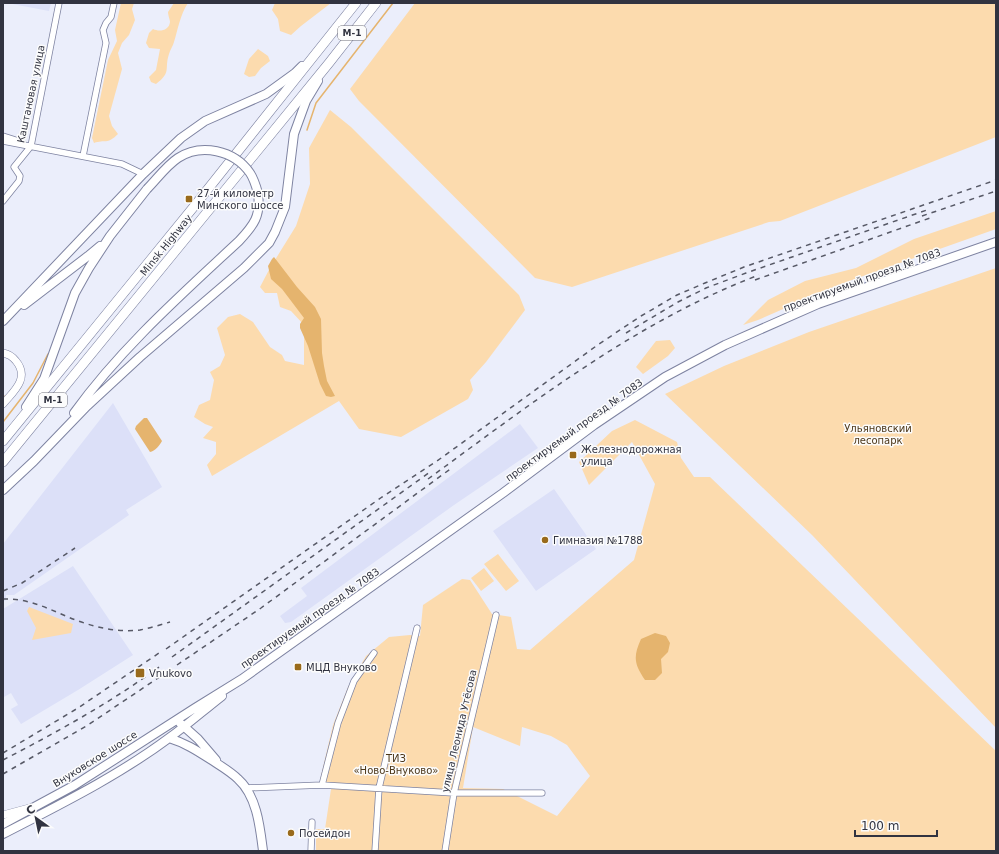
<svg xmlns="http://www.w3.org/2000/svg" width="999" height="854" font-family="'DejaVu Sans',sans-serif">
<rect width="100%" height="100%" fill="#ebeefb"/>
<!-- built -->
<path fill="#dce0f8" d="M7,3h44l-2,8z
M113,403l49,84 -36,23 3,5 -115,80h-8v5l-3,2v-58z
M520,424l18,24 -84,57 -163,117 -6,1 -5,-7 27,-20 -6,-8z
M554,489l42,60 -60,42 -43,-60z
M73,566l60,89 -55,35 -57,34 -10,-15 7,-4 -7,-12 -7,4 -1,-1v-87z"/>
<!-- green -->
<path fill="#fcdbae" fill-rule="evenodd" d="M121,3h13l-2,6 3,11 -6,15 -7,8 -4,10 4,16 -13,47 3,10 6,8c-11,11 -13,5 -24,9l-2,-5 16,-78 9,-19 -2,-11z
M174,3h14c-8,12 -10,26 -14,39 -1,4 -4,8 -5,12 -5,15 3,18 -13,30l-5,-2 -2,-5 7,-7 4,-21 -11,-1 -3,-5 3,-10 4,-4c6,3 16,2 17,-7 0,-2 -2,-7 -2,-10z
M275,3h56l-30,23 -10,9 -11,-4 -2,-12 -6,-9z
M415,3h581v134l-216,84 -11,1 -197,65 -37,-9 -176,-177 -9,-12z
M258,49l10,7 2,5 -9,7 -6,8 -6,1 -5,-3 5,-15z
M330,110l21,17 168,168 6,15 -39,52 -16,18 3,10 -5,9 -67,38 -42,-8 -20,-28 -127,75 -5,-11 9,-11v-12l-13,-4 10,-11 -8,-3 -11,-7 5,-12 11,-5 4,-20 -4,-8 10,-6 5,-11 -8,-27 11,-11 12,-3 13,8 17,25 12,8 3,6 19,4v-40l-13,-14 -11,-4 -3,-14h-12l-5,-6 10,-19 26,-42 14,-42 -1,-36z
M996,211v18l-158,56 -80,35 -15,5 25,-25 37,-19 51,-13 58,-29z
M996,268v460l-184,-193 -147,-141 59,-28 85,-34z
M670,340l5,8 -7,8 -25,18 -7,-7 20,-26z
M635,420l42,22 4,16 13,19h16l286,274v100h-680v-22h9l6,-40 -11,-9 13,-55 15,-38 18,-31 23,-19 21,-2 10,1 3,-31 39,-26 8,1 22,34 19,3 6,32 13,1 104,-90 21,-76 -23,-42 -43,43 -10,-23 33,-31zM473,727l47,19 2,-19 29,9 16,9 23,31 -33,40 -54,-27 -40,-1z
M498,554l21,27 -13,10 -22,-27z
M484,568l10,13 -13,10 -10,-13z
M29,607l44,17 -2,9 -39,7 4,-12 -9,-17z"/>
<!-- water -->
<path fill="#e5b46e" d="M274,257l23,30 18,20 6,12 1,34 2,13 3,15 8,15 -4,1 -5,-1 -6,-12 -12,-38 -8,-18v-4l4,-6 -22,-29 -11,-10 -3,-13 4,-7z
M144,418h3l15,23c-2,4 -7,10 -12,11l-15,-23 1,-3z
M655,633l11,3 4,7 -2,9 -7,7 1,14 -7,7h-10c-11,-16 -12,-23 -4,-41z"/>
<g fill="none" stroke-linecap="round" stroke-linejoin="round">
<!-- stream -->
<path stroke="#e5b46e" stroke-width="1.5" d="M307,130l9,-27 77,-100
M3,397l1,-1
M3,422l30,-39 15,-29"/>
<defs>
<path id="minor" d="M3,136l19,6
M3,141l119,23 21,10
M83,156l23,-113 -3,-13 3,-7 5,-6 3,-14
M3,201l16,-20 1,-5 -6,-9 17,-21 28,-143
M322,785l16,-62 16,-42 20,-28
M246,788l76,-3 132,8h88
M311,851l1,-29
M375,851l4,-63 38,-160
M445,851l9,-58 42,-178"/>
<path id="tertiary" d="M3,353c5,1 10,4 13,8 14,17 -2,30 -13,43
M3,815l26,-7"/>
<path id="secondary" d="M24,305l64,-49 12,-10
M3,321l140,-147 38,-36 24,-17 61,-27 29,-21 7,-7
M26,407l18,-28 31,-86 14,-25 21,-32 37,-47
M74,413c47,-65 107,-118 165,-172 15,-16 22,-25 19,-48
M3,490l31,-29 53,-55 53,-49 104,-89 25,-25 6,-11 10,-25 9,-73 12,-33 12,-20
M180,723l18,16 18,21
M169,738c16,5 27,12 41,21 9,6 20,12 28,20 19,17 22,48 25,72
M3,824l72,-39 120,-77 47,-29 261,-186 91,-68 71,-48 60,-32 93,-41 178,-62
M3,834c56,-29 115,-58 166,-96 18,-13 35,-28 53,-42"/>
<path id="trunk" d="M3,441l193,-237 160,-201
M3,462l326,-399 47,-60"/>
</defs>
<!-- minor casing -->
<use href="#minor" stroke="#7e83a1" stroke-width="7"/>
<!-- tertiary casing -->
<use href="#tertiary" stroke="#7e83a1" stroke-width="8"/>
<!-- secondary casing -->
<use href="#secondary" stroke="#7e83a1" stroke-width="10"/>
<!-- trunk casing -->
<use href="#trunk" stroke="#7e83a1" stroke-width="10"/>
<!-- minor -->
<use href="#minor" stroke="#fff" stroke-width="5.5"/>
<!-- tertiary -->
<use href="#tertiary" stroke="#fff" stroke-width="7"/>
<!-- secondary -->
<use href="#secondary" stroke="#fff" stroke-width="8"/>
<!-- trunk -->
<use href="#trunk" stroke="#fff" stroke-width="9"/>
<!-- rail -->
<path stroke="#575966" stroke-width="1.5" stroke-dasharray="5 5" stroke-linecap="butt" d="M922,216l74,-25
M755,280l175,-62
M626,333l52,-31 28,-14 40,-15 181,-63
M428,479c104,-76 209,-158 331,-204
M3,591l19,-8 53,-35
M3,599c24,-1 44,9 65,18 22,9 47,16 72,13 10,-2 20,-5 30,-8
M166,649l216,-152 55,-36 162,-117 42,-28 36,-21 28,-12 39,-16 252,-87
M172,657l258,-185
M177,665l84,-57 192,-141
M3,753l75,-45 84,-57
M3,760c54,-28 107,-57 156,-93
M3,774l85,-49 76,-51"/>
<defs>
<path id="secondary-bridge" d="M147,189c10,-10 19,-23 31,-31 23,-15 56,-8 72,15 4,6 6,13 8,20"/>
</defs>
<!-- secondary-bridge casing -->
<use href="#secondary-bridge" stroke="#7e83a1" stroke-width="10" stroke-linecap="butt"/>
<!-- secondary-bridge -->
<use href="#secondary-bridge" stroke="#fff" stroke-width="8"/>
</g>
<!-- markers -->
<g fill="#996a1b" stroke="#fcfcfc" stroke-width="1.5">
<rect x="185" y="195" width="8" height="8" rx="2"/>
<rect x="569" y="451" width="8" height="8" rx="2"/>
<circle cx="545" cy="540" r="4"/>
<rect x="294" y="663" width="8" height="8" rx="2"/>
<rect x="135" y="668" width="10" height="10" rx="2"/>
<circle cx="291" cy="833" r="4"/>
</g>
<g text-anchor="middle" dominant-baseline="central" stroke-width="3" stroke-linejoin="round" paint-order="stroke">
<!-- shield labels -->
<g fill="#fcfcfc" stroke="#6e6f78" stroke-width="1">
<rect x="338" y="26" width="28" height="14" rx="3"/>
<rect x="39" y="393" width="28" height="14" rx="3"/>
</g>
<g font-size="9" font-weight="bold" fill="#313340">
<text x="352" y="33">М-1</text>
<text x="53" y="400">М-1</text>
</g>
<!-- street labels -->
<g font-size="10" fill="#313340" stroke="#fcfcfc">
<text transform="translate(31 94) rotate(-78)">Каштановая улица</text>
<text transform="translate(166 245) rotate(-51)">Minsk Highway</text>
<text transform="translate(862 280) rotate(-20)">проектируемый проезд № 7083</text>
<text transform="translate(574 430) rotate(-36)">проектируемый проезд № 7083</text>
<text transform="translate(310 618) rotate(-35)">проектируемый проезд № 7083</text>
<text transform="translate(459 731) rotate(-77)">улица Леонида Утёсова</text>
<text transform="translate(95 759) rotate(-32)">Внуковское шоссе</text>
</g>
<!-- poi labels -->
<g font-size="10" fill="#313340" stroke="#fcfcfc" text-anchor="start">
<text x="197" y="193">27-й километр<tspan x="197" dy="12">Минского шоссе</tspan></text>
<text x="581" y="449">Железнодорожная<tspan x="581" dy="12">улица</tspan></text>
<text x="553" y="540">Гимназия №1788</text>
<text x="306" y="667">МЦД Внуково</text>
<text x="149" y="673">Vnukovo</text>
<text x="299" y="833">Посейдон</text>
</g>
<!-- park labels -->
<g font-size="10" fill="#4c3719" stroke="#fcfcfc">
<text x="878" y="428">Ульяновский<tspan x="878" dy="12">лесопарк</tspan></text>
<text x="396" y="758">ТИЗ<tspan x="396" dy="12">«Ново-Внуково»</tspan></text>
</g>
</g>
<!-- border -->
<rect width="999" height="854" fill="none" stroke="#313340" stroke-width="8"/>
<!-- north arrow -->
<g transform="translate(36 818) rotate(327)" stroke="#fcfcfc" stroke-width="3" paint-order="stroke">
<path d="M0-3L7 15L0 10L-7 15Z" fill="#313340"/>
<text y="-6" font-size="11" font-weight="bold" text-anchor="middle" fill="#313340">С</text>
</g>
<!-- scale -->
<path d="M855 830v6h82v-6" fill="none" stroke="#313340" stroke-width="2"/>
<text x="861" y="830" font-size="12" fill="#313340" stroke="#fcfcfc" stroke-width="3" paint-order="stroke">100 m</text>
</svg>
